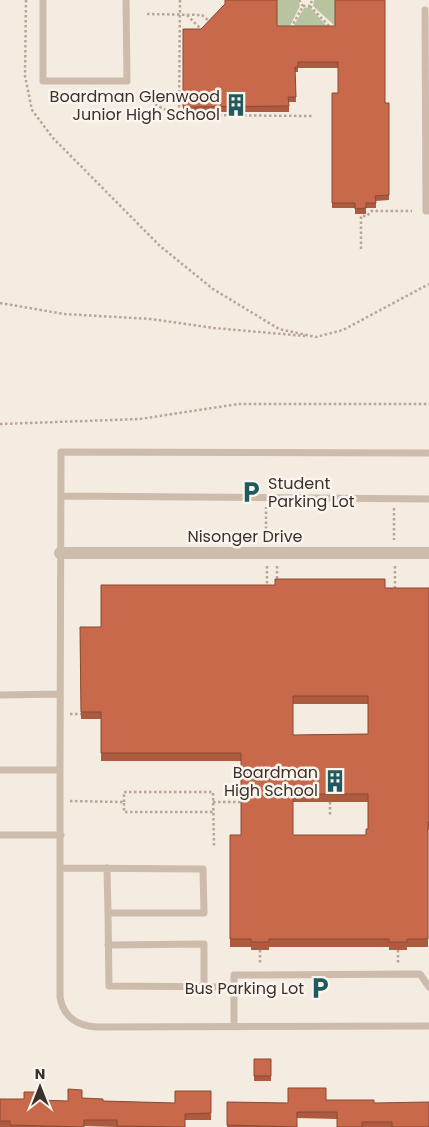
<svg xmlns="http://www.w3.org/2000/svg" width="429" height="1127" font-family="Poppins,sans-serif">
<rect width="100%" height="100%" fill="#f4ebe1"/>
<!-- green -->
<path fill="#b8c4a0" d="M277,0h21l2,6 -13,26h-10z
M314,0h21v26l-22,-20z
M310,7l22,25 -39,-5 11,-19z"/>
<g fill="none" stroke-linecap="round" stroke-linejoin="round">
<!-- path -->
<path stroke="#b9a596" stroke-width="2.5" stroke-dasharray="2.5 2.5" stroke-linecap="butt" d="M26,0l-1,76 7,34 21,28 107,108 53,43 66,40 37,8 27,-7 86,-46
M180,0l-1,115 134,1
M299,0l4,6
M303,6h7l2,-6
M310,6l22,23
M147,14l55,1 8,7
M187,15l15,15
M291,28l12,-22
M146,100l32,16h3
M361,249v-33h6l4,-5h41
M0,303l64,11 87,5 63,9 91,8
M0,424l140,-5 98,-15h191
M394,508v32
M266,539v-32
M267,566v22
M277,566v15
M395,566v25
M70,714h11
M70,801l54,1v10h90
M124,802v-10h89l1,54
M213,802h28
M330,802v13
M260,950v15
M398,950v13"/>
<!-- lane -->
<path stroke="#cdbbac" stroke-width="7" d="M43,0v81h84l-1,-81
M425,10l1,201h3
M429,453l-368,-1 -1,318v227c3,20 18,29 37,30l332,-1
M61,496l368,3
M0,695l60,-1
M0,770h60
M0,835h61
M61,868l142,1 1,44h-96l-1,-45
M108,913l1,73 125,1v40
M108,945l96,-1v43
M234,987v-12l186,-1 9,13"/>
<!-- street -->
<path stroke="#cdbbac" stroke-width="12" d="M60,553h369"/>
</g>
<!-- wall -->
<path fill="#ac5a40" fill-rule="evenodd" d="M225,4l52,22h58l50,77h4v97l-13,1v7h-10v6h-11v-6h-23v-115h6v-25h-40v4h-3l1,30h-7v10h-106v-83h18z
M385,588h44v242h-1v117h-21v3h-18v-3h-120v3h-18v-3h-21v-112h11v-74h-140v-42h-20l-1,-84 21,-8zM293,704h75v30l-75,1zM293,802h75v27l-2,6h-73z
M254,1059h17v22h-17z
M211,1091v29h-26v7h-68l-33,-1v1h-84v-28l68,2 14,-3 21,3 72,2z
M326,1100l48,3 55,24h-92v-8l-40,-1v9h-70v-25l61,1z"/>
<!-- building -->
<path fill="#c8694b" stroke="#8c4a34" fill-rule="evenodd" d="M225,0h52v26h58v-26h50v103h4v92l-14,1 1,7h-10v5l-11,1v-6h-23v-110h6v-31h-40v5h-3l1,30h-8l1,9 -106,1v-78h18l24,-25z
M275,579h110v9h44v234h-1v117h-21v3h-18v-3h-120v3h-18v-3h-21v-104h11v-82h-140v-41h-20l-1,-85h21v-42h174zM293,696h75v38l-75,1zM293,794h75v35h-2v6h-73z
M254,1059h17v17h-17z
M288,1088h38v12h48v3l55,-1v25h-37v-5h-30v5h-25v-15h-40v15l-70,-2v-23l61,1z
M68,1089l14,1v8l21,1v2l72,2v-12h36v22l-26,1v13l-68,-1v-6h-33v7l-74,-2v-4h-10v-22h24v-7h13v8l31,1z"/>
<!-- icons -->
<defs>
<symbol id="building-bare" viewBox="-9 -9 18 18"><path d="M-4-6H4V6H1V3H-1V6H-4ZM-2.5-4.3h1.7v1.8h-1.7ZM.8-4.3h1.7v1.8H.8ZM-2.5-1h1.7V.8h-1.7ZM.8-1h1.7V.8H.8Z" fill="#1f5a5e" stroke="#fbf5ee" stroke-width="2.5" paint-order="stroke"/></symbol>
<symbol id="parking-bare" viewBox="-9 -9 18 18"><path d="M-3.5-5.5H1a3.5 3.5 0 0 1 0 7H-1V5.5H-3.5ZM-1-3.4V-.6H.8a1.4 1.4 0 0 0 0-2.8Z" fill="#1f5a5e" stroke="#fbf5ee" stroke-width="2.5" paint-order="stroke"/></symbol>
</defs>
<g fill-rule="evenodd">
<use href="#building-bare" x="220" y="89" width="32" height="32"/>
<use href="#parking-bare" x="235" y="476" width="32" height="32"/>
<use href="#building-bare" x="319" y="765" width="32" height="32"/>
<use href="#parking-bare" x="304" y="972" width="32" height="32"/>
</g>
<g text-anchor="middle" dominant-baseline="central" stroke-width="5" stroke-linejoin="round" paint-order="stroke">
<!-- poi labels -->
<g font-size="16" fill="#3b302b" stroke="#fbf5ee" text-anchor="end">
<text x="220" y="96">Boardman Glenwood<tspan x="220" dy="18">Junior High School</tspan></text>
<text x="268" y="483" text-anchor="start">Student<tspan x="268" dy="18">Parking Lot</tspan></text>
<text x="318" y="772">Boardman<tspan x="318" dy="18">High School</tspan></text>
<text x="304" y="988">Bus Parking Lot</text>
</g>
<!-- street labels -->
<g font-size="16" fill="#3b302b" stroke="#fbf5ee">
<text x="245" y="536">Nisonger Drive</text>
</g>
</g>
<!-- north arrow -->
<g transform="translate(40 1087)" stroke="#fbf5ee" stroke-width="4" paint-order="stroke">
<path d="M0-4L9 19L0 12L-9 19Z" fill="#3b302b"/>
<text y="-8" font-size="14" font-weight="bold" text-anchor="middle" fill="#3b302b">N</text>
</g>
</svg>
